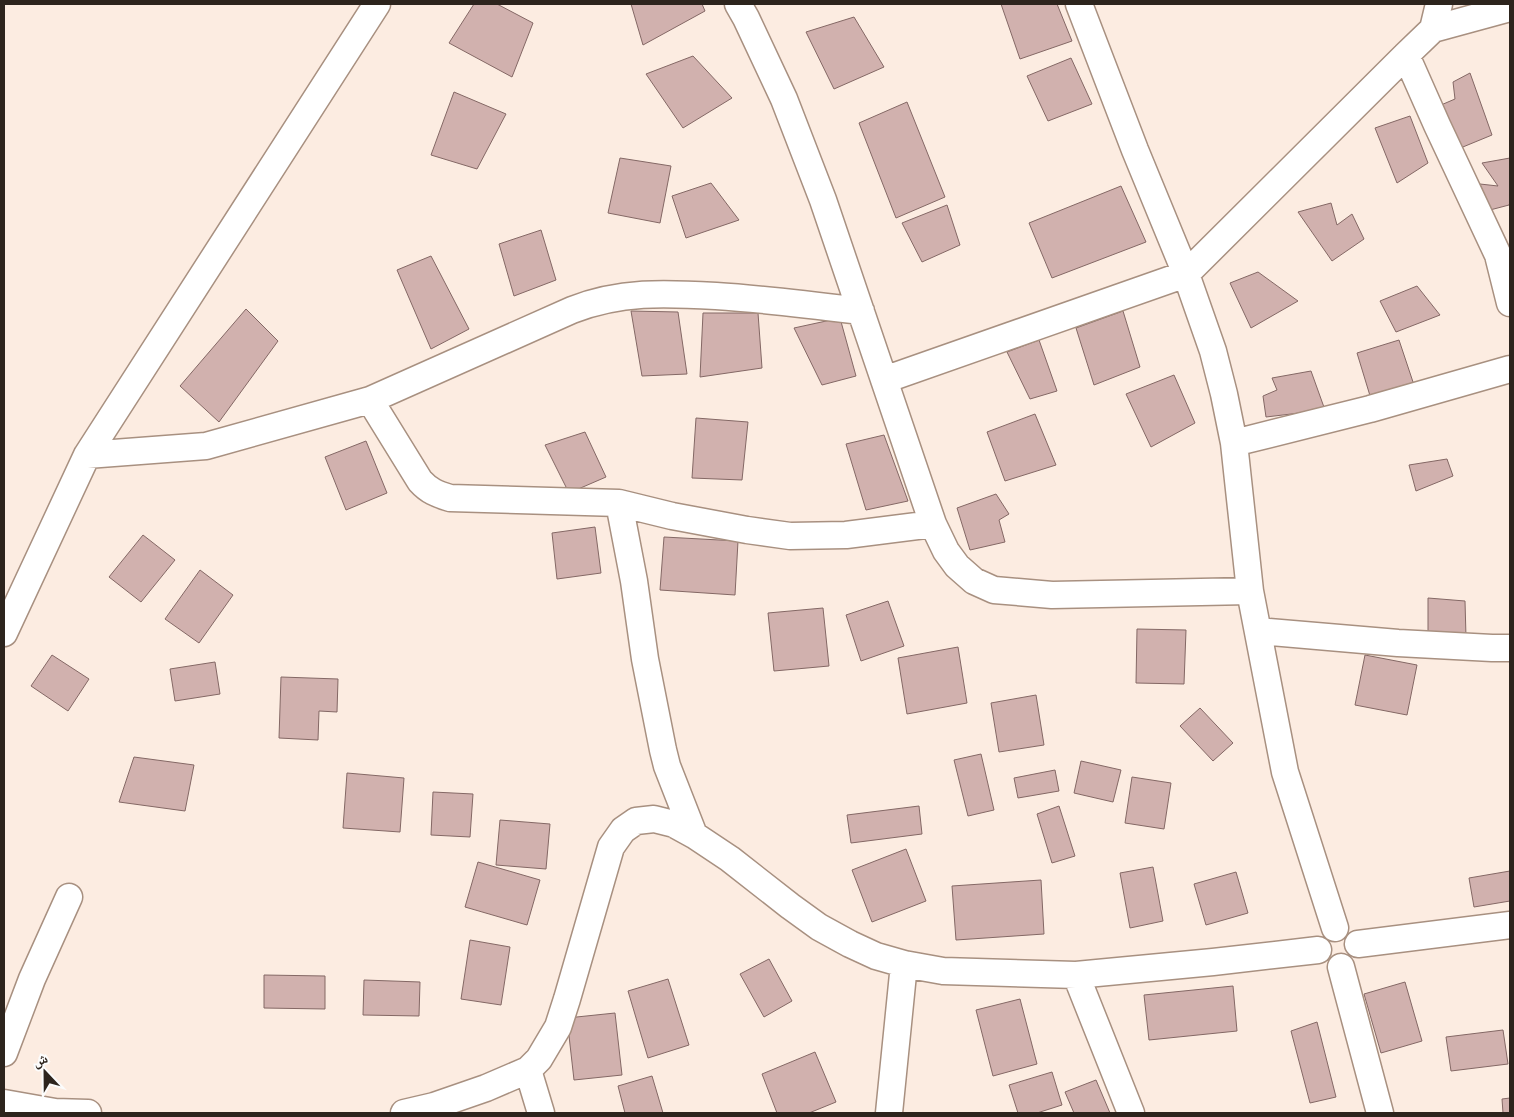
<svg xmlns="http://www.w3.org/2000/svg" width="1514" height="1117" font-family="'Noto Sans','Noto Naskh Arabic',sans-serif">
<rect width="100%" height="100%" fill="#fcece1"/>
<!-- building -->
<path fill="#d1b1ae" stroke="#846865" d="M474,4h23l36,19 -21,54 -63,-34z
M631,4h71l3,7 -62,34z
M1001,4h56l15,37 -52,18z
M854,17l30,50 -50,22 -28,-57z
M693,56l39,42 -49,30 -37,-54z
M1071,58l21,46 -44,17 -21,-45z
M1470,73l22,62 -34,14 -17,-44 14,-6 -2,-17z
M454,92l52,22 -29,55 -46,-14z
M907,102l38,95 -49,21 -37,-95z
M1410,116l18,47 -31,20 -22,-55z
M620,158l51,8 -11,57 -52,-10z
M1510,158v45l-1,2 -19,5 -10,-26 18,2 -16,-23z
M711,183l28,37 -53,18 -14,-42z
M1121,186l25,56 -94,36 -23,-55z
M1331,203l6,22 15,-11 12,25 -32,22 -34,-49z
M947,205l13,40 -38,17 -20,-39z
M541,230l15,50 -42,16 -15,-52z
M431,256l38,73 -38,20 -34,-79z
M1258,272l40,29 -47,27 -21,-45z
M1417,286l23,29 -44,17 -16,-31z
M246,309l32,32 -59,81 -39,-36z
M631,311l47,1 9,62 -45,2z
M1123,311l17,56 -46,18 -18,-57z
M703,313h55l4,55 -62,9z
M840,318l16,58 -34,9 -28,-57z
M1039,340l18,51 -27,8 -23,-47z
M1399,340l15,45 -43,14 -14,-46z
M1311,371l14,39 -59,7 -3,-21 14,-6 -5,-12z
M1174,375l21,48 -44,24 -25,-53z
M1035,414l21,51 -51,16 -18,-49z
M696,418l52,4 -6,58 -50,-2z
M585,432l21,45 -37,16 -24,-48z
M884,435l24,66 -42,9 -20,-66z
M366,441l21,52 -41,17 -21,-53z
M1447,459l6,17 -37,15 -7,-26z
M996,494l13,20 -10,6 6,22 -35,8 -13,-42z
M595,527l6,46 -44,6 -5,-46z
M143,535l32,25 -34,42 -32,-25z
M664,537l74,4 -3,54 -75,-5z
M200,570l33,25 -34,48 -34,-24z
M1428,598l37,3 1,36 -38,-2z
M888,601l16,45 -43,15 -15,-46z
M823,608l6,58 -55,5 -6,-58z
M1137,629l49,1 -2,54 -48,-1z
M958,647l9,56 -60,11 -9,-56z
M52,655l37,24 -21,32 -37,-25z
M1365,655l52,10 -10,50 -52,-10z
M215,662l5,32 -45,7 -5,-32z
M281,677l57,2 -1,33 -18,-1 -1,29 -39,-2z
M1036,695l8,50 -45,7 -8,-49z
M1200,708l33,35 -20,18 -33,-35z
M981,754l13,56 -26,6 -14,-56z
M134,757l60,8 -9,46 -66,-9z
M1081,761l40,9 -8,32 -39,-9z
M1055,770l4,21 -41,7 -4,-20z
M347,773l57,5 -4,54 -57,-4z
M1132,777l39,6 -7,46 -39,-6z
M433,792l40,2 -3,43 -39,-2z
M919,806l3,28 -71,9 -4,-28z
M1059,806l16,50 -23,7 -15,-49z
M500,820l50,4 -4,45 -50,-4z
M906,849l20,52 -54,21 -20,-52z
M478,862l62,18 -13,45 -62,-18z
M1153,867l10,54 -33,7 -10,-55z
M1510,871v30l-36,6 -5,-29z
M1236,872l12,41 -42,12 -12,-41z
M1041,880l3,54 -88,6 -4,-54z
M470,940l40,7 -9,58 -40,-6z
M769,959l23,42 -28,16 -24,-43z
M264,975l61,1v33l-61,-1z
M668,979l21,66 -41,13 -20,-67z
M364,980l56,2 -1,34 -56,-1z
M1405,982l17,59 -41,12 -17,-59z
M1233,986l4,45 -88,9 -5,-45z
M1020,999l17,65 -44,12 -17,-66z
M615,1013l7,62 -48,5 -7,-62z
M1317,1022l19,75 -26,6 -19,-72z
M1503,1030l5,34 -57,7 -5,-34z
M815,1052l21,50 -27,11h-32l-15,-39z
M1052,1072l10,33 -25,8h-19l-9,-28z
M652,1076l11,37h-38l-7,-27z
M1096,1080l14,33h-36l-9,-21z
M1510,1098v15h-7l-1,-14z"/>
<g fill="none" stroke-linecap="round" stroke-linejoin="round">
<defs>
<path id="street" d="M738,4l8,14 38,81 39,101 110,324 13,27 11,15 17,15 20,9 58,5 198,-4
M1079,4l56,146 51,124 27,77 11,43 10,49 16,148 35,181 50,156
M1433,29l77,-21
M1406,55l31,70 61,130 12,48
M884,380l302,-106 220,-219 27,-26 6,-25
M370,400l50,81c9,10 17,13 30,17l169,5 53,13 75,14 43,6 56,-1 87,-11
M1234,443l136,-34 140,-40
M87,455l119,-9 164,-46 202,-90c48,-19 93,-17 144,-14 48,3 96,9 145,15
M619,503l15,78 11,78 18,91 4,16 27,69
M1258,631l140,12 94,5h18
M4,633l83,-178 290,-451
M1358,944l152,-19
M1341,967l39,146
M1076,975l55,138
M4,1053l28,-74 37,-82
M528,1070l13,43
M4,1103l51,9 33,1
M404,1113l30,-7 52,-18 42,-18 11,-11 19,-32 9,-28 44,-152 12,-17 13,-9 18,-2 20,5 20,11 36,24 60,47 29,21 31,17 26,12 28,8 39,7 133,4 137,-13 105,-12
M889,1113l15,-149"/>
</defs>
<!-- street casing -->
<use href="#street" stroke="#a89080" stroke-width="29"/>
<!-- street -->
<use href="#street" stroke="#fff" stroke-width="26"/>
</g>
<!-- border -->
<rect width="1514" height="1117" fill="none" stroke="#2d241d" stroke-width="10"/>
<!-- north arrow -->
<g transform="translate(45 1072) rotate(338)" stroke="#fcfcfc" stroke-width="4" paint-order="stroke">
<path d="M0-4L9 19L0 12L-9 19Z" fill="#2d241d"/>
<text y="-8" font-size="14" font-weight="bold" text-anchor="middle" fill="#2d241d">ش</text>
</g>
</svg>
